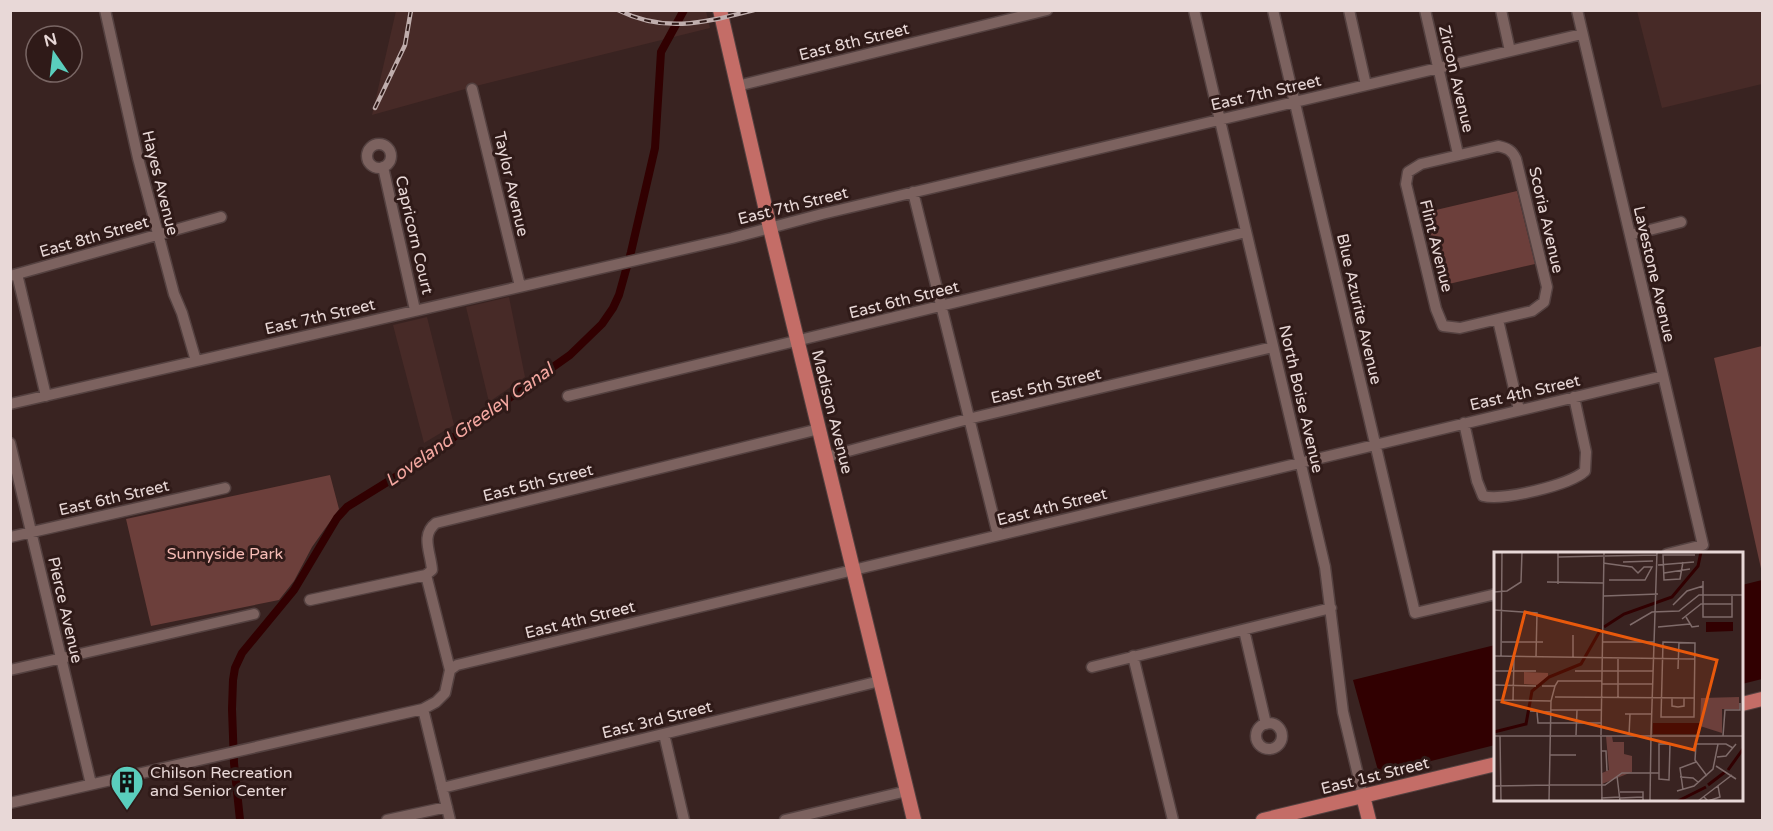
<svg xmlns="http://www.w3.org/2000/svg" width="1773" height="831" font-family="'Varela Round',sans-serif">
<rect width="100%" height="100%" fill="#392321"/>
<!-- built -->
<path fill="#472a27" d="M396,11h310l4,17 -234,58 -104,29z
M1637,11h125v73l-100,24z
M509,297l16,80 -36,25 -23,-95z
M427,317l27,108 -30,18 -31,-118z"/>
<!-- green -->
<path fill="#6c3f3b" d="M1517,191l18,73 -95,22 -17,-73z
M1762,346v227l-48,-215z
M330,475l9,34 -27,38 -18,34 -15,19 -128,26 -25,-107z"/>
<!-- water -->
<path fill="#310001" d="M1762,580v99l-20,5v-99z
M1495,645v100l-116,29 -26,-94z"/>
<g fill="none" stroke-linecap="round" stroke-linejoin="round">
<!-- canal -->
<path stroke="#310001" stroke-width="8" d="M240,820l-6,-57 -2,-54 1,-29 2,-12 7,-15 52,-63 43,-72 10,-11 63,-39 160,-113 32,-31 11,-16 6,-13 12,-43 24,-104 6,-96 23,-42"/>
<defs>
<path id="minor" d="M105,10l33,148 36,136 8,19 14,48
M1194,10l131,557 18,145 20,84
M1273,10l142,603 81,-19
M1349,10l17,75
M1425,10l33,144
M1501,10l9,41
M1577,10l126,535 -36,9
M737,86l310,-76
M472,89l48,197
M367 156a12 12 0 1 1 24 0a12 12 0 1 1-24 0Z
M1498,146c9,2 14,4 18,13l31,128 -3,15 -12,9 -72,17 -17,-2 -7,-17 -30,-125 2,-12 13,-8z
M383,167l32,143
M913,192l85,343
M1630,235l51,-13
M17,274l29,122
M10,276l211,-59
M1498,320l21,90
M568,396l678,-164
M10,404l722,-166 90,-24 760,-180
M1464,423l13,58 6,15c20,5 87,-11 102,-25l1,-19 -12,-55
M10,443l81,341
M826,457l142,-38 305,-72
M10,537l215,-49
M310,600l116,-25 6,-5c-1,-17 -12,-35 4,-47l383,-94
M1244,630l22,94
M1133,656l40,164
M1092,667l239,-59
M10,670l244,-56
M450,670l7,-5 1206,-289
M423,709l27,111
M1256 736a13 13 0 1 1 26 0a13 13 0 1 1-26 0Z
M664,734l20,86
M442,788l438,-107
M10,803l413,-94 13,-7 9,-9 5,-23 -24,-95
M387,820l60,-13
M785,820l122,-29"/>
<path id="major" d="M720,10l50,218 144,592
M1742,704l20,-5
M1363,796l6,24
M1263,820l233,-56"/>
</defs>
<!-- minor casing -->
<use href="#minor" stroke="#544140" stroke-width="13"/>
<!-- major casing -->
<use href="#major" stroke="#544140" stroke-width="16"/>
<!-- minor -->
<use href="#minor" stroke="#7c625f" stroke-width="10"/>
<!-- major -->
<use href="#major" stroke="#c46d67" stroke-width="14"/>
<defs>
<path id="rail" d="M618,10c48,24 88,12 136,0
M375,108l30,-63 6,-35"/>
</defs>
<!-- rail casing -->
<use href="#rail" stroke="#c0aead" stroke-width="4.5"/>
<!-- rail -->
<use href="#rail" stroke="#2f1a18" stroke-width="2" stroke-dasharray="7" stroke-linecap="butt"/>
</g>
<!-- icons -->
<defs>
<symbol id="building-pin" viewBox="-11 -11 22 30"><path d="M0 17L-7.5 6A9.5 9.5 0 1 1 7.5 6Z" fill="#5acebd" stroke="#2f1a18"/><path d="M-4-6H4V6H1V3H-1V6H-4ZM-2.5-4.3h1.7v1.8h-1.7ZM.8-4.3h1.7v1.8H.8ZM-2.5-1h1.7V.8h-1.7ZM.8-1h1.7V.8H.8Z" fill="#111"/></symbol>
</defs>
<g fill-rule="evenodd">
<use href="#building-pin" x="108" y="763" width="38" height="52"/>
</g>
<g text-anchor="middle" dominant-baseline="central" stroke-width="6" stroke-linejoin="round" paint-order="stroke">
<!-- street labels -->
<g font-size="16" fill="#e8d8d7" stroke="#2f1a18">
<text transform="translate(854 42) rotate(-14)">East 8th Street</text>
<text transform="translate(1456 79) rotate(77)">Zircon Avenue</text>
<text transform="translate(1266 93) rotate(-13)">East 7th Street</text>
<text transform="translate(160 183) rotate(76)">Hayes Avenue</text>
<text transform="translate(511 184) rotate(77)">Taylor Avenue</text>
<text transform="translate(793 206) rotate(-14)">East 7th Street</text>
<text transform="translate(1546 220) rotate(77)">Scoria Avenue</text>
<text transform="translate(414 235) rotate(77)">Capricorn Court</text>
<text transform="translate(94 237) rotate(-16)">East 8th Street</text>
<text transform="translate(1436 246) rotate(76)">Flint Avenue</text>
<text transform="translate(1654 274) rotate(77)">Lavestone Avenue</text>
<text transform="translate(904 300) rotate(-14)">East 6th Street</text>
<text transform="translate(1359 309) rotate(77)">Blue Azurite Avenue</text>
<text transform="translate(320 317) rotate(-13)">East 7th Street</text>
<text transform="translate(1046 386) rotate(-13)">East 5th Street</text>
<text transform="translate(1525 393) rotate(-13)">East 4th Street</text>
<text transform="translate(1301 399) rotate(77)">North Boise Avenue</text>
<text transform="translate(832 412) rotate(76)">Madison Avenue</text>
<text transform="translate(538 483) rotate(-14)">East 5th Street</text>
<text transform="translate(114 498) rotate(-13)">East 6th Street</text>
<text transform="translate(1052 507) rotate(-14)">East 4th Street</text>
<text transform="translate(65 610) rotate(77)">Pierce Avenue</text>
<text transform="translate(580 620) rotate(-14)">East 4th Street</text>
<text transform="translate(657 720) rotate(-14)">East 3rd Street</text>
<text transform="translate(1375 776) rotate(-14)">East 1st Street</text>
</g>
<!-- park labels -->
<g font-size="16" fill="#f6bbb5" stroke="#2f1a18">
<text x="225" y="554">Sunnyside Park</text>
</g>
<!-- poi labels -->
<g font-size="16" fill="#e8d8d7" stroke="#2f1a18" text-anchor="start">
<text x="150" y="773">Chilson Recreation<tspan x="150" dy="18">and Senior Center</tspan></text>
</g>
<!-- water labels -->
<g font-size="18" font-style="italic" fill="#f5a8a1" stroke="#2f1a18">
<text transform="translate(469 425) rotate(-35)">Loveland Greeley Canal</text>
</g>
</g>
<!-- overview -->
<g transform="translate(1494 552)">
<rect width="249" height="249" fill="#392321"/>
<path d="M30,120l24,1v4l-9,8 -15,-1zM245,145v12h-17v24l-22,-7 1,-28zM112,184h6l1,6h11v12l8,2v16l-30,12v-11l7,-3z" fill="#6c3f3b"/>
<path d="M212,70h27v9l-27,1zM159,171h47v11h-47z" fill="#310001"/>
<path fill="none" stroke="#310001" stroke-width="3" d="M110,75l20,-13 48,-17 26,-31 3,-14M0,180l32,-8 6,-33 17,-14 32,-13 20,-35M234,218l15,-21M214,233l17,-13M184,249l28,-14"/>
<path fill="none" stroke="#7f6b6a" stroke-width="1.5" d="M64,0v32M111,4l52,-1M64,5l45,-1M129,10l30,-1M189,10l-3,17 -16,1 -1,-25h32M109,11l29,4 6,6 6,-6h8l-7,13h-36M164,13l36,-3M170,21l26,-4M209,29v36h29v-21M53,30l56,1M0,40l13,-1 14,-9 1,-30M110,44l54,-2M179,53l14,-14 16,-5M0,58l43,3 -1,44M192,65l6,10 7,-1M188,67l19,-15h31M136,73l22,-13 27,-1 20,-16h44M164,75l32,-3M8,90h41M108,90h52M169,90l32,1 -1,74h-33zM0,104l201,3M7,104l1,-104M79,105v-22M184,117l1,-27M0,119h42M81,119h78M108,132h51M0,133l42,1M48,134h13l3,-5h44M61,145l140,1M124,145v-39M178,146v8l6,1 6,-1v-8M0,148l57,1M19,148l1,-43M57,158h50M36,159l21,1M43,160l1,11h63M131,162h27M82,183l1,-25M107,183l3,-183M135,183l1,-21M157,183l6,-183M0,184h249M6,184l1,65M107,184l1,65M229,184l2,-26h15v-7M165,192h11l-1,36 -10,-1zM107,199h5l1,20M56,203h26M223,205l9,-1 10,-12M222,214l20,13M123,224l3,25M213,224l-12,-16 1,-16h30l7,4M186,225l13,1 5,4M55,233h56l17,-12h37M0,234l55,-1M189,238l-3,-22 16,-6M183,239l17,-5 19,-17 5,-25M126,240h23v9M210,245l4,4 12,-4 -2,-11M107,246l19,-1M126,246l23,-1M55,249l2,-100 4,-15M156,249l1,-66M204,249l34,-26"/>
<path fill="#e8590c" fill-opacity="0.15" stroke="#e8590c" stroke-width="3" d="M31,60l192,48 -23,90 -192,-48z"/>
<rect width="249" height="249" fill="none" stroke="#e8d8d7" stroke-width="3"/>
</g>
<!-- border -->
<rect width="1773" height="831" fill="none" stroke="#e8d8d7" stroke-width="24"/>
<!-- north arrow -->
<g transform="translate(54 54) rotate(346)"><circle r="28" fill="#2f1a18" stroke="#796664" stroke-width="1.5"/>
<path d="M0-4.5L10 22L0 15L-10 22Z" fill="#5acebd"/>
<text y="-9" font-size="16" font-weight="bold" text-anchor="middle" fill="#e8d8d7">N</text>
</g>
</svg>
